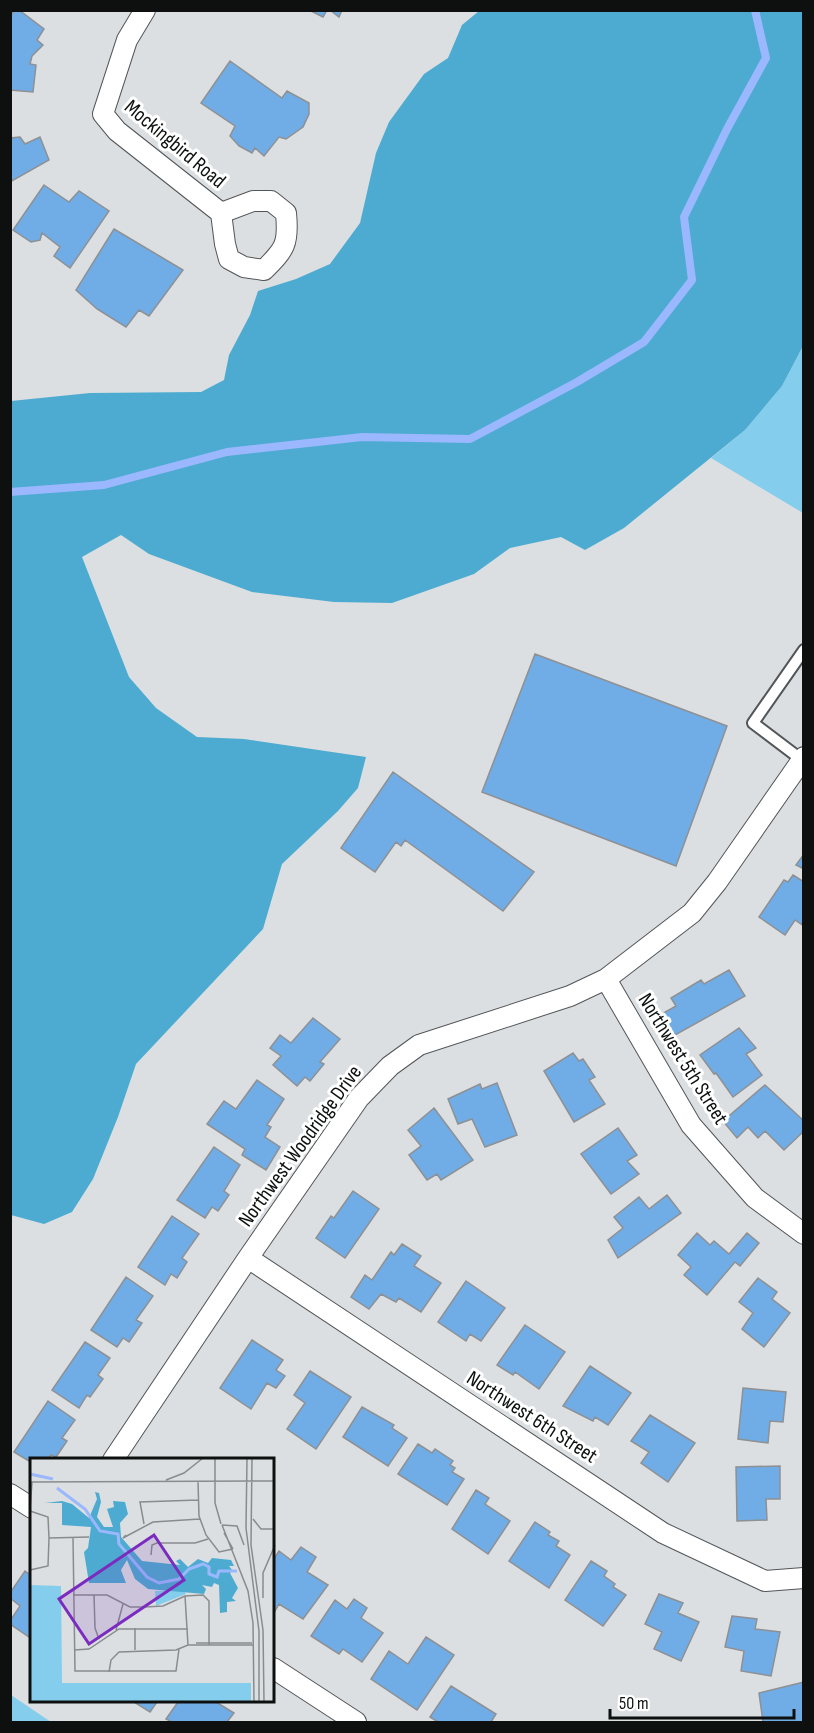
<svg xmlns="http://www.w3.org/2000/svg" width="814" height="1733" font-family="'Sofia Sans Condensed',sans-serif">
<rect width="100%" height="100%" fill="#dbdfe1"/>
<!-- green -->
<path fill="#85cded" d="M803,346v167l-92,-55 34,-28 37,-44z
M11,1695l40,27h-40z"/>
<!-- forest -->
<path fill="#4dabd1" d="M479,11h324v335l-21,40 -37,44 -121,98 -39,22 -24,-13 -51,11 -36,26 -82,29 -58,-1 -82,-10 -103,-38 -28,-19 -39,22 47,120 27,31 41,29 47,2 122,18 -8,31 -20,23 -56,53 -19,65 -127,135 -18,53 -25,62 -21,33 -28,12 -33,-9v-814l79,-8 111,-1 23,-12 5,-25 21,-40 8,-24 38,-12 34,-15 30,-41 16,-70 13,-31 35,-48 24,-16 14,-33z"/>
<g fill="none" stroke-linecap="round" stroke-linejoin="round">
<!-- stream -->
<path stroke="#9bb8fe" stroke-width="8" d="M10,492l94,-7 123,-33 135,-15 108,2 107,-57 67,-40 48,-62 -8,-63 43,-88 39,-71 -11,-48"/>
</g>
<!-- building -->
<path fill="#70ade6" stroke="#8e9093" stroke-width="1.5" d="M15,10h4l25,19 -7,11 6,5 -11,11 -2,8 6,1 -3,27 -23,-2v-74z
M309,10h18l-4,7z
M330,10h12l-3,7z
M230,61l52,37 5,-7 22,12v11l-6,13 -17,12 -7,-2 -15,19 -9,-8 -3,5 -13,-7 -9,-10 5,-10 -34,-23z
M20,137l5,7 15,-7 9,23 -39,22v-44z
M44,185l25,17 10,-11 30,20 -39,57 -16,-12 6,-9 -18,-14 -2,7 -9,2 -18,-12z
M114,229l69,41 -34,46 -10,-6 -13,17 -29,-18 -21,-19z
M535,654l192,72 -51,140 -194,-74z
M393,772l141,100 -31,39 -98,-71 -4,6 -5,-4 -21,30 -34,-24z
M804,854v15l-8,-4z
M793,875l11,7v44l-9,-6 -10,15 -26,-18 25,-37 4,2z
M729,970l16,26 -79,44 -13,-21 23,-13 -5,-8 30,-18 3,4z
M313,1018l27,21 -20,23 4,2 -14,17 -5,-4 -8,9 -24,-21 8,-9 -11,-8 10,-13 11,8z
M739,1028l17,20 -10,6 16,21 -29,22 -17,-24 -2,1 -14,-19z
M573,1053l6,8 4,-2 12,18 -6,3 16,24 -31,18 -30,-51z
M257,1080l27,19 -17,26 4,2 -6,10 15,10 -14,23 -24,-15 3,-6 -38,-25 17,-23 12,8z
M497,1083l20,52 -32,12 -13,-28 -14,5 -10,-25 32,-15 2,5z
M765,1085l39,36v10l-20,19 -19,-19 -7,7 -10,-11 -11,11 -14,-17z
M434,1108l39,52 -32,20 -4,-6 -10,6 -18,-25 12,-9 -13,-16z
M618,1128l19,27 -10,6 12,13 -28,20 -30,-40z
M214,1147l26,18 -16,26 5,4 -11,16 -6,-4 -7,11 -28,-18z
M353,1191l26,18 -34,49 -29,-20 15,-22 3,2z
M667,1195l14,18 -63,45 -10,-18 15,-12 -9,-11 25,-20 10,12z
M172,1216l27,18 -17,24 5,4 -10,16 -6,-4 -6,11 -27,-18z
M697,1233l13,12 4,-4 15,13 18,-21 12,10 -19,23 -5,-4 -28,33 -23,-20 7,-8 -13,-12z
M402,1244l19,12 -7,10 27,17 -20,29 -22,-14 -3,4 -15,-8 -12,15 -18,-12 14,-22 7,5 19,-28 3,3z
M126,1277l27,19 -17,24 6,3 -13,19 -6,-4 -6,9 -26,-17z
M758,1278l19,14 -5,7 18,14 -26,34 -22,-18 11,-16 -14,-11z
M466,1281l39,27 -24,33 -11,-7 -4,7 -28,-19z
M525,1325l40,27 -26,37 -24,-17 -2,3 -16,-10z
M252,1340l31,20 -7,10 9,6 -9,12 -9,-5 -16,26 -31,-21z
M85,1342l25,16 -12,17 5,4 -13,18 -3,-2 -8,13 -27,-18z
M590,1366l41,27 -23,32 -13,-8 -2,4 -30,-15z
M310,1371l41,26 -35,52 -29,-20 18,-26 -11,-8z
M743,1388l43,4 -3,30 -13,-1 -2,22 -30,-4z
M48,1401l27,19 -13,18 5,3 -11,16 -5,-2 -3,5h-16v3l-18,-11z
M362,1407l32,18 -2,3 15,10 -19,28 -45,-29z
M650,1415l45,28 -27,39 -27,-19 8,-11 -18,-11z
M418,1444l14,9 3,-4 18,12 -3,4 5,3 -3,4 12,7 -17,26 -49,-31z
M780,1466v33h-14l1,21 -30,1 -1,-54z
M476,1490l13,8 -4,6 25,17 -22,33 -36,-25z
M535,1522l15,10 -2,3 11,6 -3,5 14,9 -21,33 -40,-27z
M301,1547l15,10 -9,15 21,13 -25,34 -24,-15 -4,7 -2,-2v-49l6,-9 12,9z
M591,1561l16,10 -3,5 11,8 -2,3 13,8 -23,31 -38,-26z
M25,1571l7,5v63l-22,-15v-3l10,-15 -10,-8v-5z
M659,1594l24,9 -5,10 21,9 -18,39 -27,-12 8,-17 -17,-8z
M354,1599l13,9 -6,10 22,15 -21,29 -19,-13 -4,5 -28,-18 24,-36 12,9z
M732,1616l25,3 -2,10 25,3 -9,44 -30,-5 3,-20 -19,-4z
M426,1637l28,18 -37,55 -46,-31 18,-28 19,13z
M804,1682v40h-41l-4,-29z
M451,1686l45,28 -5,8h-53l-8,-5z
M134,1702h23l-7,10z
M178,1702h38l18,11 -7,9h-55l-6,-3z"/>
<g fill="none" stroke-linecap="round" stroke-linejoin="round">
<defs>
<path id="service" d="M802,760l-49,-37 51,-73"/>
<path id="minor" d="M145,10l-18,30 -24,74 14,17 104,82
M253,201h18l15,12c3,31 -1,36 -22,57l-20,-3 -15,-8 -4,-15 -4,-31z
M606,979l85,146 64,73 49,36
M248,1258l415,275 102,48 39,-3
M113,1460l135,-202 111,-160 31,-32 29,-21 151,-49 36,-17 86,-66 25,-31 87,-125
M10,1494l22,14
M273,1668l83,54"/>
</defs>
<!-- service casing -->
<use href="#service" stroke="#535658" stroke-width="14"/>
<!-- minor casing -->
<use href="#minor" stroke="#535658" stroke-width="22"/>
<!-- service -->
<use href="#service" stroke="#fff" stroke-width="10"/>
<!-- minor -->
<use href="#minor" stroke="#fff" stroke-width="20"/>
</g>
<g text-anchor="middle" dominant-baseline="central" stroke-width="6" stroke-linejoin="round" paint-order="stroke">
<!-- street labels -->
<g font-size="21" fill="#0e1010" stroke="#fff">
<text transform="translate(175 144) rotate(40)">Mockingbird Road</text>
<text transform="translate(683 1059) rotate(58)">Northwest 5th Street</text>
<text transform="translate(300 1146) rotate(-54)">Northwest Woodridge Drive</text>
<text transform="translate(532 1417) rotate(33)">Northwest 6th Street</text>
</g>
</g>
<!-- overview -->
<g transform="translate(30 1458)">
<rect width="244" height="244" fill="#dbdfe1"/>
<path d="M0,127l31,1 1,97h189v19h-221zM153,132l3,4 -30,12 -1,-15z" fill="#85cded"/>
<path d="M65,34l4,1 2,9 -4,15 7,10h9l-6,-18 7,-2 -1,-6 12,1 3,12 -8,9 1,14 21,24 38,4 -4,-4 4,-2 8,8 10,-8 10,4 4,-5 19,2 3,6h-5l4,5 -3,2 8,15 -6,10 4,3 -9,1v10l-7,1 -1,-28 -5,-2 -2,4 -10,-2 4,4 -2,5 -56,-5 -13,-10 -8,-19 -6,10 5,13h-37l-5,-31 4,-4 3,-21 -29,-2v-22h-17l17,-2 10,3 17,14 8,-19z" fill="#4dabd1"/>
<path fill="none" stroke="#9bb8fe" stroke-width="3" d="M0,16l23,5M27,30l28,21 15,22 18,3 1,10 28,33 12,6 20,-4 10,-10 14,-5 6,3v7l8,3 2,-6h18"/>
<path fill="none" stroke="#898c8d" stroke-width="1.5" d="M185,0v45l6,21M217,0l-1,70 13,103v71M222,0l-1,87 12,85 1,72M136,22l18,-7 19,-15M0,24l245,-1M168,24l1,34 7,19 13,17 14,-3M0,52l2,-28M0,53l18,6 1,21 -1,28 -18,4M223,61l8,10h14M114,66l-4,-22 58,-2M192,67l26,66 5,32 1,79M192,67l15,1 7,19M194,75l9,16M96,77l-3,3 30,-16 47,-3M19,80l40,-1M43,80l2,133h101l3,-22M121,97l1,-10 5,-2h38l13,-4M43,137h34l23,12h15l18,-1 22,-10 18,-1 6,6v44M64,137l1,33 4,11M155,138l3,49M233,140v-25l12,-28M105,170v22M86,172l7,-26M166,185h56M44,192l15,-1 30,-20h69M79,214l2,-12 8,-8 57,-2 12,-5h66"/>
<path fill="#7b2cbf" fill-opacity="0.15" stroke="#7b2cbf" stroke-width="3" d="M124,77l30,45 -95,64 -30,-45z"/>
<rect width="244" height="244" fill="none" stroke="#0e1010" stroke-width="3"/>
</g>
<!-- border -->
<rect width="814" height="1733" fill="none" stroke="#0e1010" stroke-width="24"/>
<!-- scale -->
<path d="M610 1709v9h184v-9" fill="none" stroke="#0e1010" stroke-width="3"/>
<text x="619" y="1709" font-size="18" fill="#0e1010" stroke="#ffffff" stroke-width="4.5" paint-order="stroke">50 m</text>
</svg>
